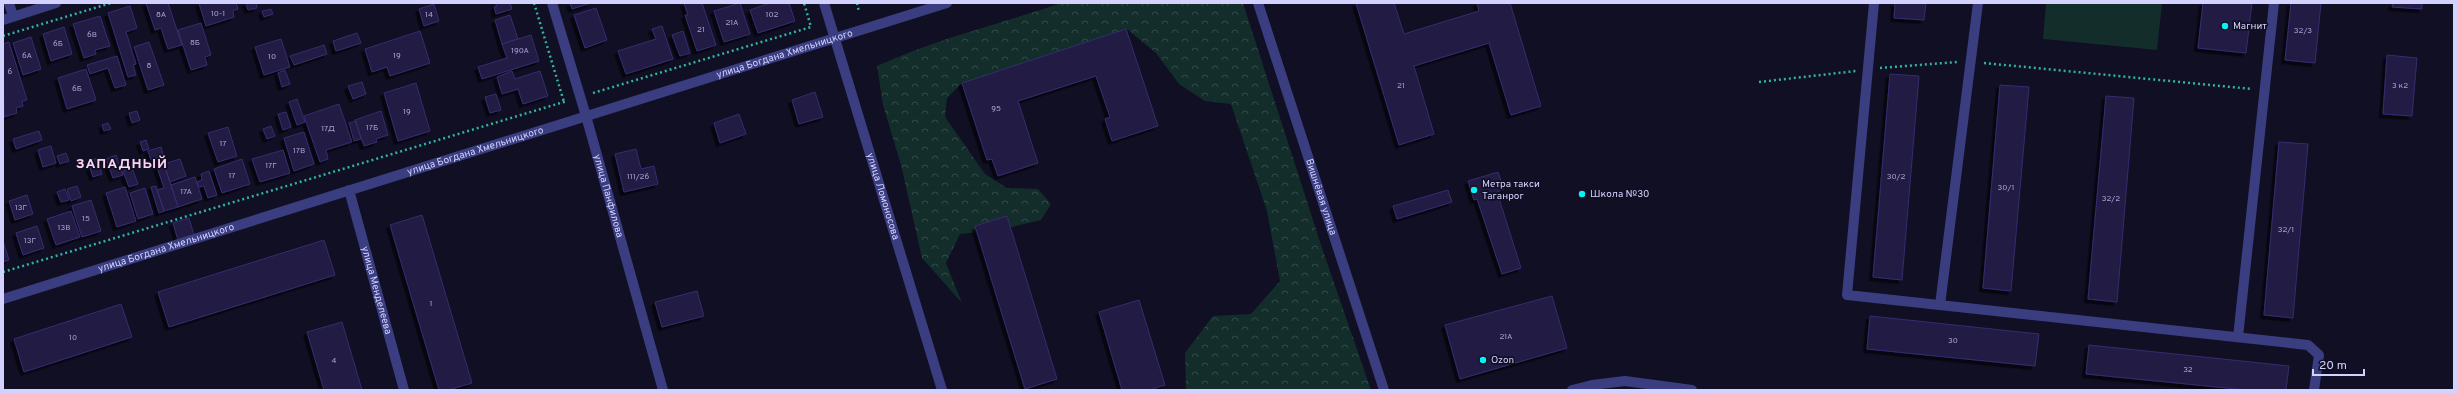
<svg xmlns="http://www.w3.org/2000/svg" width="2457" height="393" font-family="Overpass,sans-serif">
<defs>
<pattern id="forest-crowns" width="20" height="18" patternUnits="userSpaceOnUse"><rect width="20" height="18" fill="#122d2a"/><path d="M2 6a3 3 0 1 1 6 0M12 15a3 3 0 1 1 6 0" fill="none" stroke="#344b4a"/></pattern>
<filter id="shadow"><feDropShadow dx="-3.5" dy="3.5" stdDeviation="0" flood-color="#0009"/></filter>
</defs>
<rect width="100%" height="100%" fill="#100f23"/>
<!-- forest -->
<path fill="url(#forest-crowns)" d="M1061,3h182l79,245 49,142h-185l-1,-37 28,-37 38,-2 29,-33 -13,-70 -36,-107 -26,-3 -26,-17 -23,-31 -29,-24 -165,54 -15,15 -2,19 40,57 22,14 31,1 13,15 -10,16 -42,10 -39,4 -14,29 16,40 -40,-45 -21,-93 -18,-60 -6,-39c58,-27 123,-42 184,-63z"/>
<!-- pitch -->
<path fill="#122d2a" d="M2046,3l116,1 -5,46 -114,-11z"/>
<!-- building -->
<path fill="#201b44" stroke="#352d70" filter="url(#shadow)" d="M146,3h22l14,42 -14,4 -7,-21 -6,2z
M199,3h37l2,6 -5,2 1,6 -28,9z
M246,3h10l1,5 -9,2z
M495,3h15l2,6 -16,5 -2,-7 3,-1z
M570,3h21l-19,6z
M684,3h18l14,42 -19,6 -12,-36h3z
M740,3l10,31 -26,8 -10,-31z
M789,3l6,18 -37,12 -8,-23 20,-7z
M1356,3h38l10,31 75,-23 -2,-8h33l31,103 -30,9 -22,-72 -75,23 20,68 -35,11z
M1895,3h31l-2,17 -30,-2z
M2203,3h49l-6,50 -48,-5z
M2291,3h30l-6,60 -30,-3z
M2393,3h29v6l-30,-2z
M434,4l5,17 -15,5 -5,-17z
M130,6l7,22 -11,4 10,32 -3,1 3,10 -8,2 -20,-64z
M596,8l11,32 -22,8 -11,-33z
M271,9l2,5 -9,3 -2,-6z
M510,15l8,24 -16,5 -7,-24z
M100,16l10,30 -15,4 1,4 -12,4 -11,-34z
M201,23l10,32 -6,2 2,8 -16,5 -13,-40z
M662,26l11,33 -47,15 -8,-23 38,-12 -4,-10z
M64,27l8,27 -21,7 -8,-27z
M1126,29l32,97 -46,15 -7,-22 5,-2 -14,-41 -78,25 20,62 -40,13 -6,-17 -5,1 -25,-77z
M420,31l10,32 -40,13 -3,-9 -15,5 -7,-23z
M683,31l7,22 -10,3 -8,-21z
M357,33l4,10 -25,8 -3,-10z
M531,35l8,26 -57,18 -4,-12 29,-9 -5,-14z
M31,37l10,32 -18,6 -10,-32z
M281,39l9,28 -26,8 -9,-28z
M9,42l18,58 -5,1 1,5 -7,2 1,5 -13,4 -1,-73z
M149,42l15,43 -16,5 -14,-43z
M324,45l3,9 -33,11 -4,-9z
M2387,55l30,3 -5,58 -29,-2z
M117,56l9,29 -11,3 -7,-20 -18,6 -3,-9z
M86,69l10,31 -29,9 -9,-31z
M285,70l5,14 -8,3 -4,-14z
M512,71l3,8 25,-8 8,25 -25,8 -5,-15 -16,5 -5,-17z
M1890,74l29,2 -17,204 -29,-3z
M362,82l4,12 -13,5 -5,-13z
M416,83l14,48 -32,10 -14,-48z
M2000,85l29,2 -18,204 -28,-3z
M815,92l8,25 -24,7 -7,-24z
M496,94l5,16 -11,3 -5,-16z
M2106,96l28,2 -17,204 -29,-3z
M297,99l8,23 -8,3 -8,-23z
M339,104l13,38 -26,8 2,9 -8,3 -16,-46z
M137,111l3,9 -8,3 -3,-10z
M381,111l7,24 -12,4 1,3 -13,4 -9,-26z
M286,112l5,15 -8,3 -5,-16z
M739,114l7,20 -26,9 -6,-20z
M356,121l5,18 -7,2 -5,-18z
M108,123l3,6 -7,2 -2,-6z
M271,126l4,10 -8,3 -4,-10z
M228,127l9,29 -19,6 -10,-29z
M39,131l3,9 -26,9 -3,-10z
M304,132l10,32 -20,7 -10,-33z
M146,140l3,9 -6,2 -3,-9z
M2279,142l29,2 -15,174 -29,-3z
M51,146l5,17 -13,4 -5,-17z
M161,147l2,8 -12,5 -3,-9z
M636,149l5,20 13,-3 4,18 -34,8 -9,-38z
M283,150l7,23 -30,9 -8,-23z
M66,153l3,8 -9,3 -3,-8z
M116,155l7,20 -10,3 -7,-19z
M97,158l5,16 -9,3 -5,-15z
M180,159l6,17 -16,6 -6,-18z
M242,159l8,25 -28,9 -8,-24z
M164,164l14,43 -14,4 -7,-21 7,-2 -7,-21z
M132,168l6,16 -9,3 -6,-16z
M209,171l8,24 -9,3 -4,-12 -5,1 -2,-5 5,-2 -1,-6z
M1498,172l6,17 -7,3 24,76 -19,6 -25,-75 -3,1 -6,-19z
M195,177l7,22 -24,8 -7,-22z
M77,186l4,11 -10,4 -4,-12z
M156,186l8,25 -5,2 -8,-26z
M125,187l11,34 -19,6 -11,-34z
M145,188l8,26 -15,5 -8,-26z
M65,189l4,11 -8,2 -4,-10z
M1448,190l4,12 -55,17 -4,-13z
M27,195l6,19 -18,6 -6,-19z
M91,200l10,31 -19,6 -10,-31z
M71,211l9,26 -24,8 -9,-26z
M422,215l50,168 -24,7h-9l-49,-165z
M1007,216l50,163 -32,10 -50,-163z
M189,218l5,17 -16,5 -5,-17z
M37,226l7,22 -21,7 -7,-22z
M324,240l11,35 -166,52 -11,-35z
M3,241l6,19 -6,2z
M697,291l7,25 -42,11 -7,-25z
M1552,296l15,52 -107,31 -15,-54z
M1139,300l26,85 -16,5h-27l-23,-78z
M121,304l11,33 -108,35 -10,-33z
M1870,316l169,18 -4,32 -168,-17z
M342,322l20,68h-38l-17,-58z
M2089,345l200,21 -3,24h-39l-161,-16z"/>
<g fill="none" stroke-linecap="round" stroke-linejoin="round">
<!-- path -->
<path stroke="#31b3a1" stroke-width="2.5" stroke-dasharray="2 3" stroke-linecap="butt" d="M534,3l30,99
M857,3l2,9
M3,36l108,-33
M1984,63l268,26
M1880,68l77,-6
M1759,82l97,-11
M593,93l218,-66 -7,-24
M3,272l564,-171"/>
<!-- minor -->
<g stroke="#3a3e81" stroke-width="10">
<path d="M9,3l4,13"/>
<path id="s1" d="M552,3l34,113 77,274"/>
<path id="s2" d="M824,3l118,387"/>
<path id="s3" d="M1258,3l126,387"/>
<path d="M1874,3l-27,292 461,50 11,10 -5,35"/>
<path d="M3,20l53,-17"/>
<path id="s4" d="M349,190l55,200"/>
<path id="s5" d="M3,299l944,-296"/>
<path d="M1940,305l38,-302"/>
<path d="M2238,337l36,-334"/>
<path d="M1572,390l20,-5 33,-4 67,9"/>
</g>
</g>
<!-- markers -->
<g fill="#05f3f7" stroke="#100f23" stroke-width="1.5">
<circle cx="2225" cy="26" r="4"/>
<circle cx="1474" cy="190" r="4"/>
<circle cx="1582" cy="194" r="4"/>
<circle cx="1483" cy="360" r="4"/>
</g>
<g text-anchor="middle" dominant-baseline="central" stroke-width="3.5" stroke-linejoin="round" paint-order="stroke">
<!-- number labels -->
<g font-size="8" fill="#a6a4d0">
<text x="218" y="14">10-1</text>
<text x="161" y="15">8А</text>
<text x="429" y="15">14</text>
<text x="772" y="15">102</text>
<text x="732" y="23">21А</text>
<text x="701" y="30">21</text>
<text x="2303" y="31">32/3</text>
<text x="92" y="35">6В</text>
<text x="195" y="43">8Б</text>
<text x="58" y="44">6Б</text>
<text x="520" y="51">190А</text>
<text x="27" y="56">6А</text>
<text x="397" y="56">19</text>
<text x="272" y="57">10</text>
<text x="149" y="66">8</text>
<text x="10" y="72">6</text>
<text x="1401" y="86">21</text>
<text x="2400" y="86">3 к2</text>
<text x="77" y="89">6Б</text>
<text x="996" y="109">95</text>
<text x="407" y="112">19</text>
<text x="372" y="128">17Б</text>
<text x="328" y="129">17Д</text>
<text x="223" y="144">17</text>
<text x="299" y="151">17В</text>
<text x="271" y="166">17Г</text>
<text x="232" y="176">17</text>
<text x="638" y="177">111/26</text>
<text x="1896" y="177">30/2</text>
<text x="2006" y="188">30/1</text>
<text x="186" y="192">17А</text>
<text x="2111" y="199">32/2</text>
<text x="21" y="208">13Г</text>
<text x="86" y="219">15</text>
<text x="64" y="228">13В</text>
<text x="2286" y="230">32/1</text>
<text x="30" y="241">13Г</text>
<text x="431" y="304">1</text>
<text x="1506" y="337">21А</text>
<text x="73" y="338">10</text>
<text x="1953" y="341">30</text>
<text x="334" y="361">4</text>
<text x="2188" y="370">32</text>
</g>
<!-- poi labels -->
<g font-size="10" fill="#d3d2fe" stroke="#100f23" text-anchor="start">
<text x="2233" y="26">Магнит</text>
<text x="1482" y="184">Метра такси<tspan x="1482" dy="12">Таганрог</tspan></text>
<text x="1590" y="194">Школа №30</text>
<text x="1491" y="360">Ozon</text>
</g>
<!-- street labels -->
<g font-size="10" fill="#d3d2fe" stroke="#100f23">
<text stroke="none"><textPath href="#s5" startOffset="819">улица Богдана Хмельницкого</textPath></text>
<text stroke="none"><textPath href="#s5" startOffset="495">улица Богдана Хмельницкого</textPath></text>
<text stroke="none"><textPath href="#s1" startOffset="201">улица Панфилова</textPath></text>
<text stroke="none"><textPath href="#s3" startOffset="204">Вишнёвая улица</textPath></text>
<text stroke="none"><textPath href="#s2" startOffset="202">улица Ломоносова</textPath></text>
<text stroke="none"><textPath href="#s5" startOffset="171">улица Богдана Хмельницкого</textPath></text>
<text stroke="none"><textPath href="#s4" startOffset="104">улица Менделеева</textPath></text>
</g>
<!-- district labels -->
<g font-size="14" font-weight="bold" letter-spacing="1" fill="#fed4f2" stroke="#100f23">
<text x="122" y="164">ЗАПАДНЫЙ</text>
</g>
</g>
<!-- border -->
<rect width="2457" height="393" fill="none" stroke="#d3d2fe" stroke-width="8"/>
<!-- scale -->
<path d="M2313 369v6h51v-6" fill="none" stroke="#d3d2fe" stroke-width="2"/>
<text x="2319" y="369" font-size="12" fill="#d3d2fe" stroke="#100f23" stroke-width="3" paint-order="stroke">20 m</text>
</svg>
